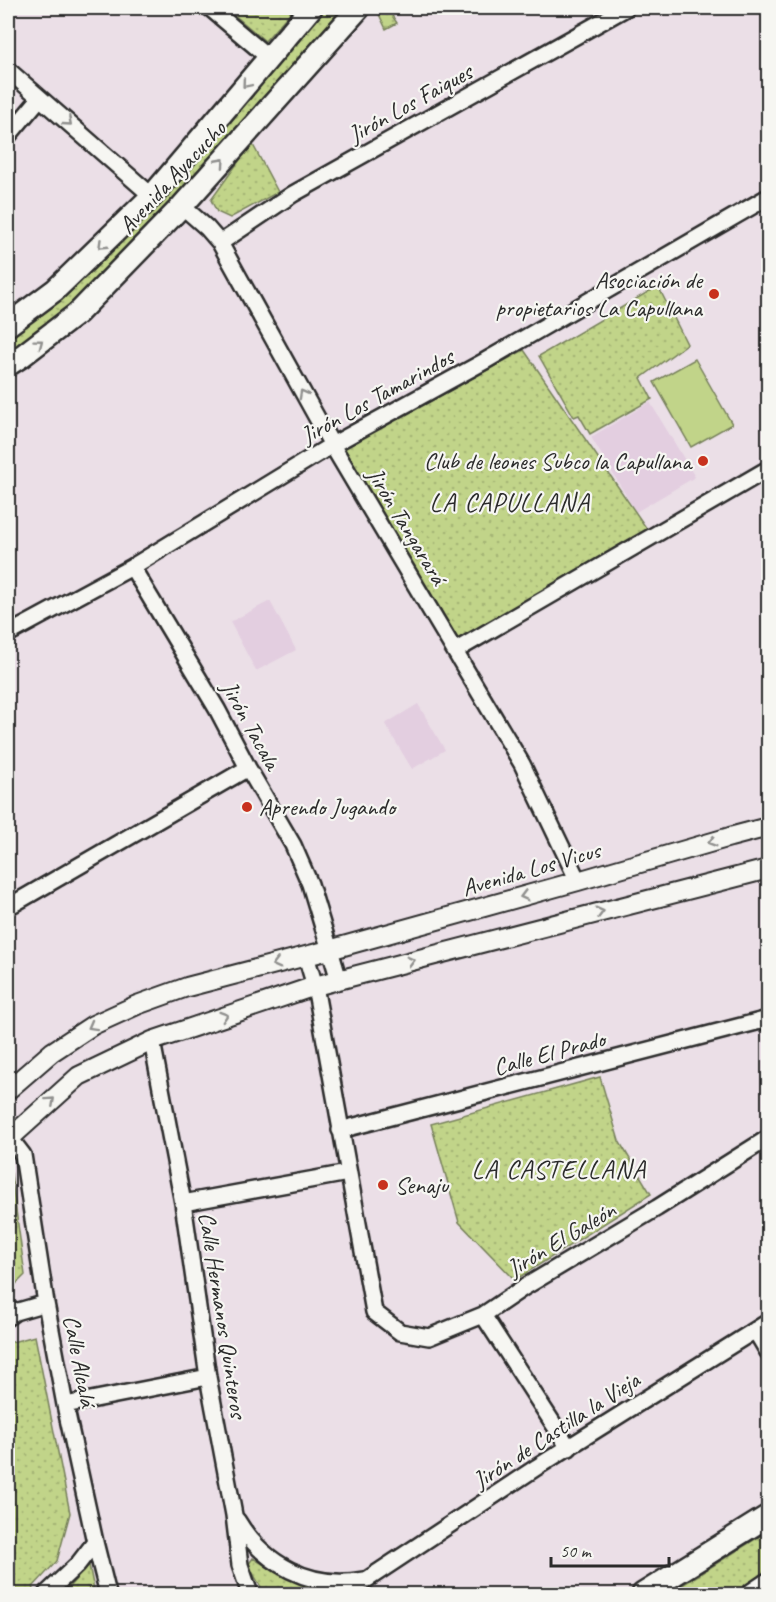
<svg xmlns="http://www.w3.org/2000/svg" width="776" height="1602" font-family="Caveat,sans-serif">
<defs>
<pattern id="green-dots" width="8" height="8" patternUnits="userSpaceOnUse" patternTransform="scale(1.5)"><rect width="8" height="8" fill="#c1d489"/><path d="M2 2h.1M6 6h.1" fill="none" stroke="#a6b676" stroke-width="1.8" stroke-linecap="round"/></pattern>
</defs>
<rect width="100%" height="100%" fill="#ebdfe7"/>
<filter id="ink" filterUnits="userSpaceOnUse"><feTurbulence type="fractalNoise" baseFrequency=".0167" numOctaves="2"/><feDisplacementMap in="SourceGraphic" scale="12" xChannelSelector="R" yChannelSelector="G"/><feConvolveMatrix kernelMatrix="1 2 1 2 8 2 1 2 1" color-interpolation-filters="sRGB"/></filter>
<g filter="url(#ink)">
<!-- built -->
<path fill="#e3cee0" d="M650,402l45,75 -59,35 -45,-75z
M270,601l26,49 -40,21 -26,-49z
M418,704l27,46 -33,19 -27,-45z"/>
<!-- green -->
<path fill="url(#green-dots)" stroke="#76805a" stroke-width="1.5" d="M226,8h68l-29,33z
M315,8h35l-266,292 -76,57v-28l48,-36z
M381,8h6l10,15 -11,6 -8,-17z
M252,143l26,49 -48,26 -13,-6 -6,-12z
M658,286l29,58 -46,34 11,21 -62,35 -11,-19 -5,2 -35,-61z
M524,350l125,182 -190,111 -117,-194z
M600,1077l19,64 32,53 -136,86 -56,-58 -28,-98z
M11,1174l14,101 -17,17v-115z
M35,1336l35,177 -13,48 -24,26 -1,7h-24v-251z
M768,1531v44l-30,19h-70z
M253,1558c24,15 44,26 73,31v5h-61l-17,-29z
M89,1565l6,29h-21l-6,-6z"/>
<!-- pitch -->
<path fill="#c1d489" stroke="#76805a" stroke-width="1.5" d="M695,359l37,65 -41,23 -37,-65z"/>
<g fill="none" stroke-linecap="round" stroke-linejoin="round">
<defs>
<path id="minor" d="M210,8l58,49
M8,70l144,126
M8,136l32,-38
M182,206l25,22 13,15 112,202 190,319 56,117
M220,243l73,-49 333,-186
M132,567l85,142 31,59 45,77 17,39 29,96
M8,634l124,-67 200,-122 153,-84 283,-164
M455,651l313,-182
M8,907l240,-139
M306,956l9,30 59,326 26,20 29,5 54,-22 40,-27 134,-80 111,-70
M152,1041l31,162 25,174 26,138 6,50 10,29
M340,1130l428,-111
M10,1138l13,17 23,148 19,102 30,137 13,52
M183,1203l165,-30
M483,1315l86,133
M8,1317l7,-5 31,-9
M755,1330l13,22
M65,1405l143,-28
M237,1520c26,44 74,70 126,60
M46,1594l32,-30 17,-22
M345,1594l192,-127 231,-145"/>
<path id="tertiary" d="M8,1090l44,-38 41,-27 44,-20 50,-18 142,-37 249,-69 152,-44 38,-10
M8,1140l71,-64 73,-35 163,-55 453,-117"/>
<path id="secondary" d="M8,325l47,-35 97,-94 159,-188
M8,365l14,-9 56,-43 104,-107 177,-198
M643,1594l125,-78
M753,1594l15,-10"/>
</defs>
<!-- minor casing -->
<use href="#minor" stroke="#2b2b2b" stroke-width="20"/>
<!-- tertiary casing -->
<use href="#tertiary" stroke="#2b2b2b" stroke-width="22"/>
<!-- secondary casing -->
<use href="#secondary" stroke="#2b2b2b" stroke-width="26"/>
<!-- minor -->
<use href="#minor" stroke="#f6f6f2" stroke-width="15"/>
<!-- tertiary -->
<use href="#tertiary" stroke="#f6f6f2" stroke-width="18"/>
<!-- secondary -->
<use href="#secondary" stroke="#f6f6f2" stroke-width="21"/>
</g>
<!-- one-way arrows -->
<defs><path id="oneway-chevron" d="M-2-3.5L2.5 0L-2 3.5" fill="none" stroke-width="1.6" stroke-linecap="round" stroke-linejoin="round" transform="scale(1.5)"/></defs>
<g stroke="#90908e">
<use href="#oneway-chevron" transform="translate(246 84) rotate(130)"/>
<use href="#oneway-chevron" transform="translate(68 122) rotate(41)"/>
<use href="#oneway-chevron" transform="translate(221 162) rotate(-48)"/>
<use href="#oneway-chevron" transform="translate(102 245) rotate(136)"/>
<use href="#oneway-chevron" transform="translate(39 343) rotate(-37)"/>
<use href="#oneway-chevron" transform="translate(303 394) rotate(-119)"/>
<use href="#oneway-chevron" transform="translate(712 842) rotate(164)"/>
<use href="#oneway-chevron" transform="translate(524 896) rotate(165)"/>
<use href="#oneway-chevron" transform="translate(600 912) rotate(-15)"/>
<use href="#oneway-chevron" transform="translate(411 961) rotate(-15)"/>
<use href="#oneway-chevron" transform="translate(276 964) rotate(166)"/>
<use href="#oneway-chevron" transform="translate(224 1016) rotate(-18)"/>
<use href="#oneway-chevron" transform="translate(92 1026) rotate(151)"/>
<use href="#oneway-chevron" transform="translate(51 1101) rotate(-42)"/>
</g>
</g>
<!-- markers -->
<g fill="#c8321e" stroke="#f6f6f2" stroke-width="2">
<circle cx="714" cy="294" r="6"/>
<circle cx="703" cy="461" r="6"/>
<circle cx="247" cy="807" r="6"/>
<circle cx="383" cy="1185" r="6"/>
</g>
<g text-anchor="middle" dominant-baseline="central" stroke-width="4.5" stroke-linejoin="round" paint-order="stroke">
<!-- street labels -->
<g font-size="24" fill="#2b2b2b" stroke="#f6f6f2">
<text transform="translate(410 103) rotate(-29)">Jirón Los Faiques</text>
<text transform="translate(172 177) rotate(-47)">Avenida Ayacucho</text>
<text transform="translate(377 396) rotate(-29)">Jirón Los Tamarindos</text>
<text transform="translate(407 526) rotate(59)">Jirón Tangarará</text>
<text transform="translate(251 725) rotate(61)">Jirón Tacala</text>
<text transform="translate(531 869) rotate(-16)">Avenida Los Vicus</text>
<text transform="translate(549 1053) rotate(-15)">Calle El Prado</text>
<text transform="translate(561 1239) rotate(-31)">Jirón El Galeón</text>
<text transform="translate(223 1315) rotate(81)">Calle Hermanos Quinteros</text>
<text transform="translate(80 1361) rotate(79)">Calle Alcalá</text>
<text transform="translate(556 1430) rotate(-33)">Jirón de Castilla la Vieja</text>
</g>
<!-- poi labels -->
<g font-size="24" fill="#2b2b2b" stroke="#f6f6f2" text-anchor="end">
<text x="702" y="280">Asociación de<tspan x="702" dy="28">propietarios La Capullana</tspan></text>
<text x="691" y="461">Club de leones Subco la Capullana</text>
<text x="259" y="807" text-anchor="start">Aprendo Jugando</text>
<text x="395" y="1185" text-anchor="start">Senaju</text>
</g>
<!-- neighbourhood labels -->
<g font-size="26" letter-spacing="1.5" fill="#2b2b2b" stroke="#f6f6f2">
<text x="510" y="502">LA CAPULLANA</text>
<text x="559" y="1169">LA CASTELLANA</text>
</g>
</g>
<!-- margin -->
<rect width="776" height="1602" fill="none" stroke="#f6f6f2" stroke-width="30"/>
<rect x="15" y="15" width="746" height="1572" fill="none" stroke="#2b2b2b" stroke-width="2" filter="url(#ink)"/>
<!-- scale -->
<path d="M551 1557v9h118v-9" fill="none" stroke="#2b2b2b" stroke-width="3"/>
<text x="560" y="1557" font-size="18" fill="#2b2b2b" stroke="#f6f6f2" stroke-width="4.5" paint-order="stroke">50 m</text>
</svg>
